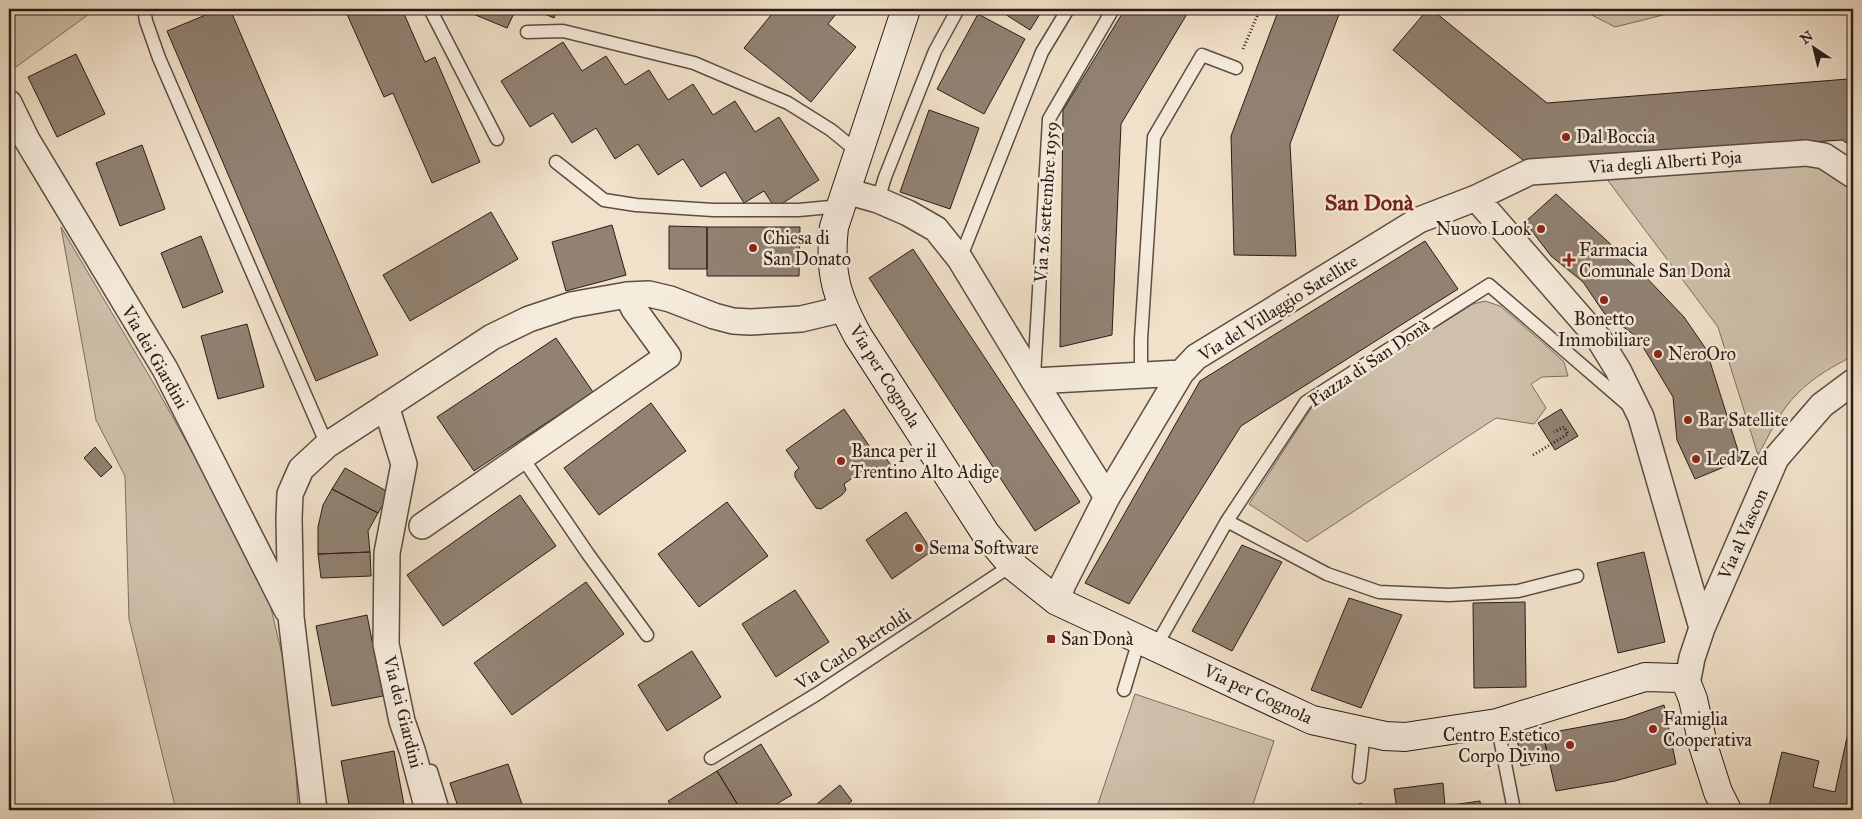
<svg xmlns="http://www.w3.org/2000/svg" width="1862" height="819" font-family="'IM FELL Great Primer',serif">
<rect width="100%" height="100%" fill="#f1e1ca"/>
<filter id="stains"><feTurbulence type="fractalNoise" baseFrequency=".004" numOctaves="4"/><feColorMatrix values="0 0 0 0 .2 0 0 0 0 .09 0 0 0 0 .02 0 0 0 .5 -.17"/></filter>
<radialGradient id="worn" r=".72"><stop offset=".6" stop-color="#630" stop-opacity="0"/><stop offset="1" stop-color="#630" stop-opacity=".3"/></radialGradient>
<!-- green -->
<path fill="#cfc0ab" stroke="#7c6e60" d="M9,9h87l-87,63z
M1580,9h107l-72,18z
M1817,164l36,23v169c-18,9 -41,22 -55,37 -18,17 -28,41 -40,62l-40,-128 -112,-149z
M61,227l96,162 108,194 27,114 6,113h-122l-47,-191 -4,-143 -29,-56z
M1485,301l15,5 48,41 16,15 4,14 -26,1 -11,7 15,24 -12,16 -38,-6 -189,124 -58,-38 65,-100 159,-100z
M1135,694l139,47 -23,69h-155z"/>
<!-- building -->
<path fill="#918273" stroke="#291c15" d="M220,9h10l148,346 -62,26 -149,-350z
M354,9h48l23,53 10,-5 45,105 -48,21 -39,-90 -9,4 -38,-85z
M461,9h55l-9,19z
M533,9h24l-3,9z
M776,9h64l-12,15 28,23 -45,55 -67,-54z
M997,9h46l-13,21z
M1125,9h65l-69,115 -9,211 -52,12 3,-237z
M1279,9h62l-51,135 6,112 -62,-1 -3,-119z
M1428,9h3l116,94 301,-24 5,3v65l-11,-7 -318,21 -131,-111z
M978,14l47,25 -41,75 -47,-25z
M563,42l19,29 24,-15 19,29 24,-15 19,30 25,-16 20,31 22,-14 20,31 24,-15 40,63 -44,28 -11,-17 -20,12 -19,-31 -24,15 -18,-28 -25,16 -20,-31 -23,15 -19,-31 -24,15 -19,-30 -23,14 -29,-46z
M76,54l29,60 -48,23 -29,-60z
M929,110l50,18 -29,81 -50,-17z
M142,145l23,64 -45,17 -24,-63z
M1556,194l86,79 42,44 22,32 35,111 -46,19 -18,-39 -4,-43 -36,-60 -33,-24 -21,-31 -32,-26 -26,-34z
M491,212l27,47 -108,62 -27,-46z
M612,225l14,50 -60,16 -14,-49z
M669,226l38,1v42h-38z
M707,227h93l-1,49h-92z
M201,236l22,56 -40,16 -22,-55z
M1425,241l33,48 -217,137 -112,178 -44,-21 115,-202z
M913,249l167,253 -45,29 -166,-253z
M247,324l17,63 -46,12 -17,-63z
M556,338l37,54 -119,79 -37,-54z
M651,403l35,48 -87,64 -35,-47z
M844,409l30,44 6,-3 13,18 -16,10 -6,-1 -6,-8 -21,15 2,6 -4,5 -21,14 -5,-1 -21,-31v-5l4,-4 -13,-18z
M1561,409l17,27 -23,14 -17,-27z
M95,447l17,20 -11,10 -17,-19z
M345,468l45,25 -12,20 -46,-24z
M332,489l46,24 -10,18 2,21 -52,2v-27l5,-22z
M520,495l36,51 -113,80 -36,-51z
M727,502l41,54 -69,51 -41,-53z
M906,512l26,39 -40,28 -26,-39z
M1242,545l40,17 -50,89 -40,-20z
M370,552l1,24 -50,2 -3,-24z
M1644,552l21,90 -47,11 -21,-90z
M586,582l38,52 -112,81 -38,-52z
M795,590l34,52 -53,35 -34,-53z
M1349,598l53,17 -41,93 -50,-18z
M1525,602l1,85 -52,1 -1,-85z
M367,615l16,81 -51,10 -16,-80z
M692,651l29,46 -54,34 -29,-46z
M1664,705l12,59 -61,17 -59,10 -13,-57 81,-15z
M1848,733l5,1v76h-85l14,-58 37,9 -6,26 22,5z
M1543,734l6,27 -28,5 -4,-28z
M761,744l31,51 -26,15h-25l-24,-39z
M394,751l11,59h-55l-9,-49z
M508,764l16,46h-65l-9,-27z
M717,771l24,39h-67l-6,-9z
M1443,783l2,23 35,-5 1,9h-84l-3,-21z
M840,785l12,16 -13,9h-26l-1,-2z
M1296,805l12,5h-14z"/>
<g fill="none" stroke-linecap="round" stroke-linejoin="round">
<defs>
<path id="service" d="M144,9l2,12 13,37 168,387
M430,9l67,130
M527,32l36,-1 131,32 94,40 43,27 27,22
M556,162l48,38 32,5 77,5h86l42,-4
M878,200l7,-23 50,-126 23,-42
M960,259l82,-207 26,-43
M1141,374v-35l13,-202 48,-82 34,13
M1034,376l15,-257 64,-110
M522,457l66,97 59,81
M1227,521l100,53 52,18 70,3 69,-4 59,-15
M1156,646l71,-125 79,-119 183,-117 139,120
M1124,690l15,-50
M1497,723l17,87
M711,758l106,-64 195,-129
M431,771l12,39
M1359,777l5,-45"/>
<path id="minor" d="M9,103l18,37 138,229 122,241
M846,191l32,9 30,13 28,16 24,30 74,122 73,116
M1476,198l123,141 19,31 23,47 61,211
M1034,381l147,-8
M386,406l18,58 -17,89 -1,91 16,77 11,32 15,57
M422,526l246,-170 -34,-47 -7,-14
M1057,601l6,-17 44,-87 74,-124 15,-16 223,-137 57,-22 54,-26 276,-19 18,3 29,19
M1687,684l5,-26 10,-30 74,-170 46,-53 31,-23
M314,810l-23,-193 -2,-98 1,-25 11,-25 26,-24 165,-108 37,-18 42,-14 56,-10 22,-1 21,5 44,17 19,5 17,1 51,-3 42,-10"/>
<path id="secondary" d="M906,9l-72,218c-5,45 2,69 24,109l128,198 26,31 45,36 255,119 73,16 20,1 92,-14 148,-46 34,1 8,6 6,15 10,46 15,47 9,18"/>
</defs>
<!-- service casing -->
<use href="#service" stroke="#5b4d42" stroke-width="15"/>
<!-- minor casing -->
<use href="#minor" stroke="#5b4d42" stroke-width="28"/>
<!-- secondary casing -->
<use href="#secondary" stroke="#291c15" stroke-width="30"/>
<!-- path -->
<path stroke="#291c15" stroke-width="3" stroke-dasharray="1 2.5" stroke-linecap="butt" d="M1243,49l17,-40
M1533,455l35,-21 -4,-7 -10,5
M1360,803l1,7"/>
<!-- service -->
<use href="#service" stroke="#f6ecdd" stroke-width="12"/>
<!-- minor -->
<use href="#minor" stroke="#f6ecdd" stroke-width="25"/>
<!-- secondary -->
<use href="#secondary" stroke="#f6ecdd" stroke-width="28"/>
</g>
<!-- markers -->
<g fill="#8f2418" stroke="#f6ecdd" stroke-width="2">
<circle cx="1566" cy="137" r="5"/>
<circle cx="1541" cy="229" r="5"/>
<circle cx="753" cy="248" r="5"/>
<path d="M1566.5 252.5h5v5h5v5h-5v5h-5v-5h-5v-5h5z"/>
<circle cx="1604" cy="300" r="5"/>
<circle cx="1658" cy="354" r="5"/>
<circle cx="1688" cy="420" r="5"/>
<circle cx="1696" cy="459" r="5"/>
<circle cx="841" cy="461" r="5"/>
<circle cx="919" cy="548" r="5"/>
<rect x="1046" y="634" width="10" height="10" rx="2.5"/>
<circle cx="1653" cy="729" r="5"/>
<circle cx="1570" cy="745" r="5"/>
</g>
<g text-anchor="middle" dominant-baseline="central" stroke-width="5" stroke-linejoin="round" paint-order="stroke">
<!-- poi labels -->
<g font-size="18" fill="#291c15" stroke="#f6ecdd" text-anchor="start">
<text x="1576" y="137">Dal Boccia</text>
<text x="1531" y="229" text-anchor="end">Nuovo Look</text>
<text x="763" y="238">Chiesa di<tspan x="763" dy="21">San Donato</tspan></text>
<text x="1579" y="250">Farmacia<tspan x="1579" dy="21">Comunale San Donà</tspan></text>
<text x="1604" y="319" text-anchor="middle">Bonetto<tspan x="1604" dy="21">Immobiliare</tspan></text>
<text x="1668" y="354">NeroOro</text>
<text x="1698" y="420">Bar Satellite</text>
<text x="851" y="451">Banca per il<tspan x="851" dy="21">Trentino Alto Adige</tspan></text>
<text x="1706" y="459">Led Zed</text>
<text x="929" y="548">Sema Software</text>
<text x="1061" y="639">San Donà</text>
<text x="1663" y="719">Famiglia<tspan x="1663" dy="21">Cooperativa</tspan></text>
<text x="1560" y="735" text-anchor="end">Centro Estetico<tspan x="1560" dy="21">Corpo Divino</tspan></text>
</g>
<!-- street labels -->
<g font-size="18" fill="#291c15" stroke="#f6ecdd">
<text transform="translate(1665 162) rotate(-4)">Via degli Alberti Poja</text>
<text transform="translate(1046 202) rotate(-86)">Via 26 settembre 1959</text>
<text transform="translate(1278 308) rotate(-32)">Via del Villaggio Satellite</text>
<text transform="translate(155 357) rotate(60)">Via dei Giardini</text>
<text transform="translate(1369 363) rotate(-34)">Piazza di San Donà</text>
<text transform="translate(885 376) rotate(58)">Via per Cognola</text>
<text transform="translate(1743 534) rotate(-66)">Via al Vascon</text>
<text transform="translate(853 649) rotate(-33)">Via Carlo Bertoldi</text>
<text transform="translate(1258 694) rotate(25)">Via per Cognola</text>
<text transform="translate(403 712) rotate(76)">Via dei Giardini</text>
</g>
<!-- district labels -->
<g font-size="22" font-weight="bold" fill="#7a1f14" stroke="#f6ecdd">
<text x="1369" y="202">San Donà</text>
</g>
</g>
<!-- margin -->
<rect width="1862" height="819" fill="none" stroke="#f1e1ca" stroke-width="30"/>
<rect x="10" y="10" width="1842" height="799" fill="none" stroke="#291c15" stroke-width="2.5"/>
<rect x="15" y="15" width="1832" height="789" fill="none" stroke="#291c15"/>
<!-- north arrow -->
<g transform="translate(1814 48) rotate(325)" stroke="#f6ecdd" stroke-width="4" paint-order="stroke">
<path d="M0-4L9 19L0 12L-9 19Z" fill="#291c15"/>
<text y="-8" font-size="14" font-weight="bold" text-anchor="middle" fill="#291c15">N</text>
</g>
<rect width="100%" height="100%" filter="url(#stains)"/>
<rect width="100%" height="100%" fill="url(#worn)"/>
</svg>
